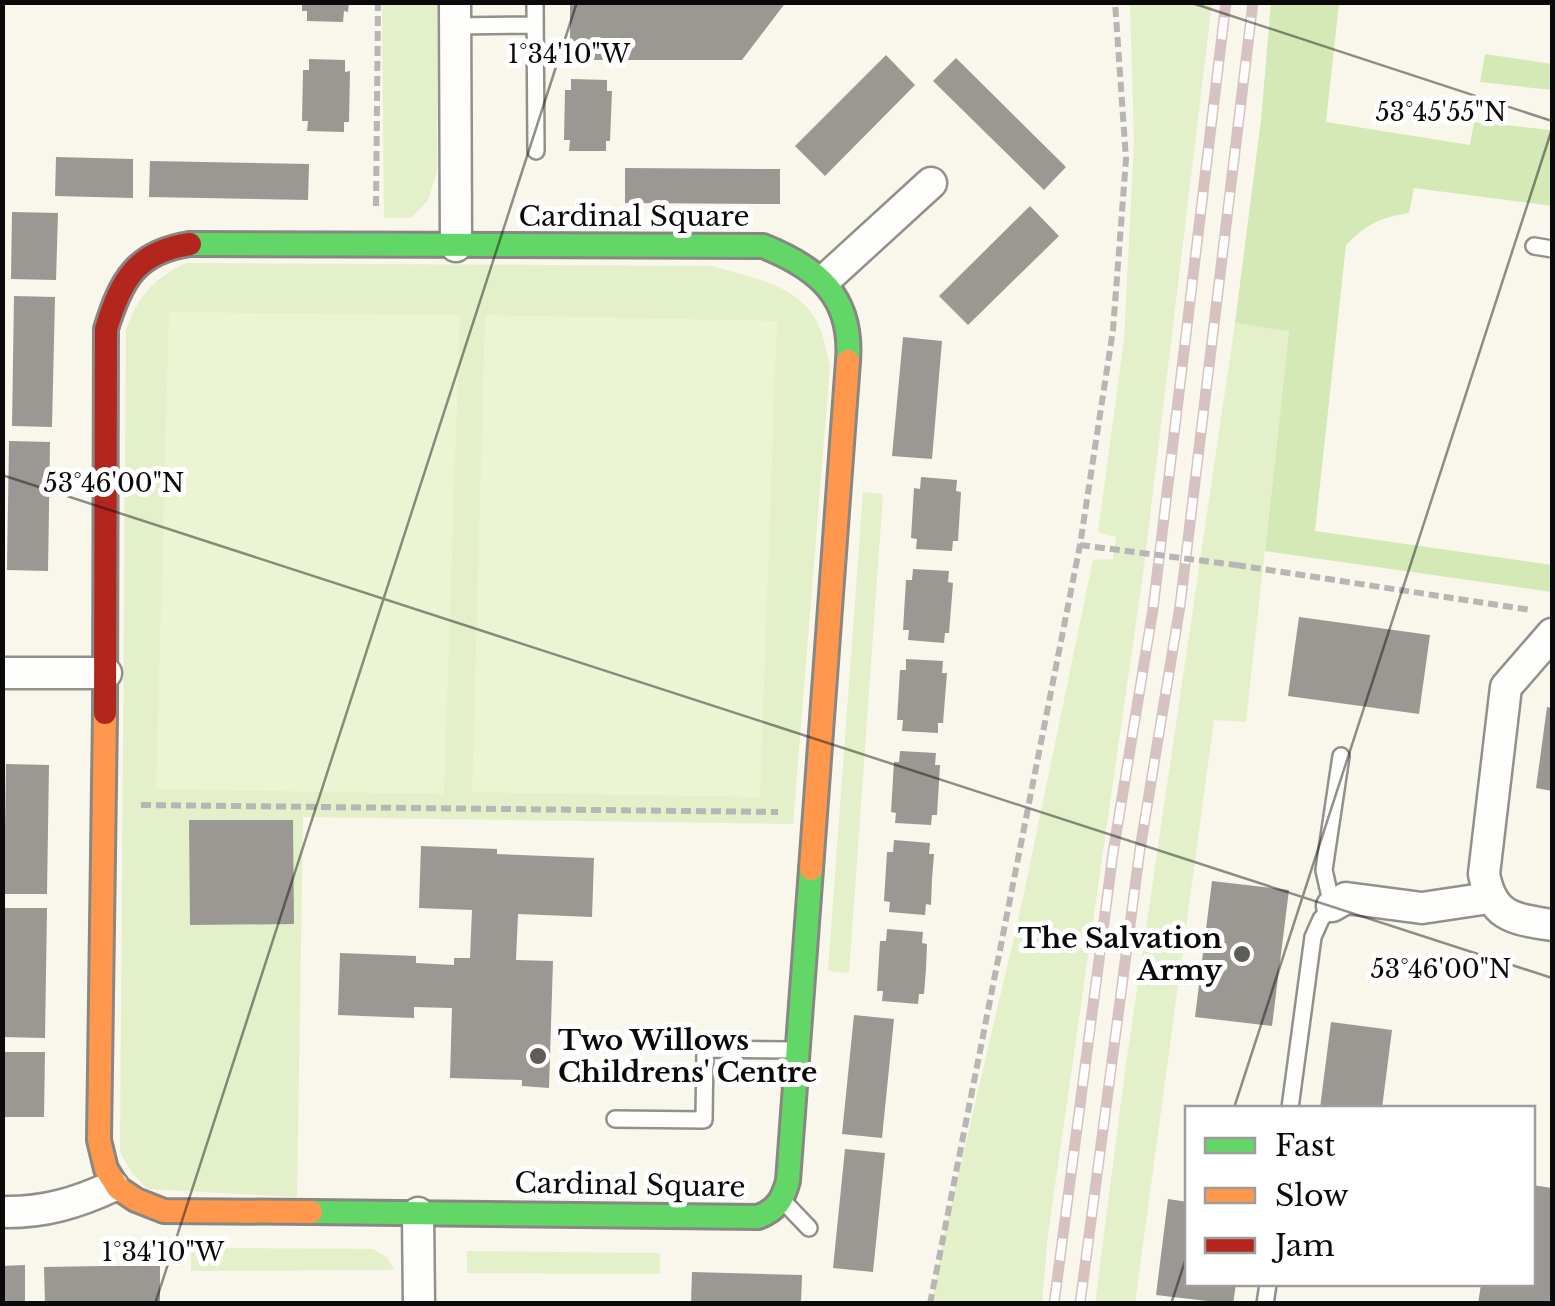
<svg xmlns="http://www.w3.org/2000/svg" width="1555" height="1306" font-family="'Libre Baskerville',serif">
<rect width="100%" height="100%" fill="#f9f6ec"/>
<!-- green -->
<path fill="#e3f0c9" d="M382,3h56l-1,169 -9,28 -17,18h-27z
M1130,3h82l-69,571 -95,660 -6,69h-110l10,-58 80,-342 71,-343 20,-1 3,-22 -18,-5 26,-192 10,-198z
M186,263l526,3c36,11 85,18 104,54 8,14 10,32 14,46l-37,458 -490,-7 -6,380 -149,-8 -17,-17 -11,-20 6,-822c12,-34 28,-52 60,-67z
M1235,323l54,7 -43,392 -32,-2 -79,583 -40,1 30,-233z
M863,492l20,2 -34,479 -21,-2z
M191,1248l182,1 15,9 6,12 -203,1z
M467,1251l193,2v21l-193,-1z"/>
<!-- forest -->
<path fill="#d4e9b6" d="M1271,3h68l-13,119 144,23 4,-23 78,8v76l-138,-18 -5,25c-28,4 -44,12 -63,32l-31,286 237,34v27l-287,-41 24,-220 -54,-8 26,-203z
M1485,54l67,10v26l-72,-8z"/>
<!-- pitch -->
<path fill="#edf4d3" d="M169,312l291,3 -16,479 -288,-5z
M485,315l292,6 -17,476 -288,-5z"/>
<!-- building -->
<path fill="#9b9893" d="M302,2h47l-1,10 -4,-1 -1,11 -36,-1v-10h-5z
M570,2h216l-44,58h-149v-9h-23z
M886,55l29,30 -90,91 -30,-30z
M956,58l110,109 -22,23 -111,-109z
M309,59l36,1v12l5,-1 -1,51h-5v10l-37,-1 1,-10h-6l1,-51h6z
M571,79l36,1v11h5l-2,50h-4v10h-37l1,-11h-6l1,-50h6z
M56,157l77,2v39l-78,-2z
M150,161l159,3 -1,36 -159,-3z
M625,168l155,1v35l-155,-1z
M1030,206l29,30 -91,89 -29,-29z
M12,212l46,1 -2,67 -45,-1z
M14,296l41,1 -3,130 -40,-1z
M903,337l39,4 -10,118 -40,-3z
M9,441l41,1 -2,129 -41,-1z
M921,477l36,3 -1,11 5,1 -3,49h-5l-1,10 -36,-2 1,-10 -6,-1 3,-50 6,1z
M913,569l36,2 -1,11 5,1 -4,50h-4l-1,10 -36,-3 1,-10h-6l3,-50h6z
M1299,617l131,18 -11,79 -131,-18z
M906,659l37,2 -1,12h5l-4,50h-5v10l-36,-2 1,-11h-6l3,-50h6z
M1547,707l5,1v83l-16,-3z
M900,751l36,2 -1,12h5l-3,50h-5l-1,10 -36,-2 1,-10 -5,-1 3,-50h5z
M6,764l43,1 -2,129h-43z
M189,820h104l1,104 -104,1z
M894,840l36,3 -1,11h5l-2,25 -1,26 -5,-1 -1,11 -36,-3 1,-10 -6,-1 3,-49h6z
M421,846l76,3v5l97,4 -2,59 -74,-3 -2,46 37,1 -4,127 -27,-2v-6l-72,-2 2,-70 -38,-1v11l-76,-3 2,-62 76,3v7l38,2v-7h16l2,-48 -53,-2z
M1212,881l77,9 -17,136 -77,-9z
M4,908h43l-2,130 -42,-1z
M887,929l36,3 -1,11 5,1 -1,25 -2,25h-5l-1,10 -36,-3 1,-10h-6l3,-50h6z
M854,1015l40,4 -12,119 -40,-4z
M1331,1022l61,8 -10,78h-62z
M2,1052h43l-1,65h-42z
M845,1149l40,4 -12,119 -40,-4z
M1532,1185l20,3v116h-74l3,-20h51z
M1168,1199l20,3v82h48l-3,20 -77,-9z
M25,1265v39h-23v-38z
M103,1266h57v38h-115l-1,-37z
M692,1272l110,3 -1,29h-110z"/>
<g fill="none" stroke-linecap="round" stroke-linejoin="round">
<defs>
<path id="lane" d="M535,2l1,149
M455,26l80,-1
M1534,246l18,3
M1290,1108l23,-171 8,-18 11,-13 -8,-36 17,-114
M615,1119l89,1 1,-71 88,1
M786,1204l23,24
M1265,1304l3,-20"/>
<path id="street" d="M455,2l1,244
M826,279l105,-96
M1552,634l-46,53 -22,187c8,43 29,45 68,51
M2,673h104
M1332,906l14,-8 76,10 67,-10
M2,1212c41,1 75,-9 111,-26
M418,1213l1,91"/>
<path id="fast" d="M190,244l573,2c55,22 90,51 85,115
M311,1212l447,5c19,-7 25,-18 30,-36l23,-312"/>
<path id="slow" d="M105,713l-6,427 7,29 12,19 18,12 28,11 147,1
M811,869l37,-508"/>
<path id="jam" d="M105,713l1,-384c15,-49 30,-77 84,-85"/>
</defs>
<!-- lane casing -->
<use href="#lane" stroke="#92908c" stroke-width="20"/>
<!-- street casing -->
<use href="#street" stroke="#92908c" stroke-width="35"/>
<!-- fast casing -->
<use href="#fast" stroke="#888782" stroke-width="28"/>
<!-- slow casing -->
<use href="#slow" stroke="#888782" stroke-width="28"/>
<!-- jam casing -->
<use href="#jam" stroke="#888782" stroke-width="28"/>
<!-- path -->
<path stroke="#b7b6b5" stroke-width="6" stroke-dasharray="10 5" stroke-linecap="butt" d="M376,206l2,-204
M1236,565l295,45
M141,805l637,7
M930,1304l150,-759 33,-215 13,-171 -11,-157"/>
<!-- lane -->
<use href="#lane" stroke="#fefefc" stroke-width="15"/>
<!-- street -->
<use href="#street" stroke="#fefefc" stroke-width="30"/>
<!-- fast -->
<use href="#fast" stroke="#63d668" stroke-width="22"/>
<!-- slow -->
<use href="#slow" stroke="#ff974d" stroke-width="22"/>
<!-- jam -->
<use href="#jam" stroke="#b3261e" stroke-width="22"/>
<defs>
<path id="rail" d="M1054,1304l59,-451 40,-244 73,-607
M1080,1304l60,-455 40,-243 73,-604"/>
</defs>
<!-- rail casing -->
<use href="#rail" stroke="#d7c2c2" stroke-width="11"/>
<!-- rail -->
<use href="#rail" stroke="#fff" stroke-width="8" stroke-dasharray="22" stroke-linecap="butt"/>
<!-- path-bridge -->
<path stroke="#b7b6b5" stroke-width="6" stroke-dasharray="10 5" stroke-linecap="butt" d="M1080,545l156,20"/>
</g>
<!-- ticks -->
<path fill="none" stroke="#0a0a0a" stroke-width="2.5" stroke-opacity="0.45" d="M1189,2l363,119M2,475l1550,503M1234,1108l318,-979M155,1304l422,-1302M1171,1304l17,-52"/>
<!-- markers -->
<g fill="#5e5d59" stroke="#fff" stroke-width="4">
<circle cx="1242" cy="954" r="10"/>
<circle cx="538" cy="1056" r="10"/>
</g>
<g text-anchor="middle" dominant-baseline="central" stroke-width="10" stroke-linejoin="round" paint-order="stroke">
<!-- street labels -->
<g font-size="28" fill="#0a0a0a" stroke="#fff">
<text x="634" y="216">Cardinal Square</text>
<text transform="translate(630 1185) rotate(1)">Cardinal Square</text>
</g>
<!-- poi labels -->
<g font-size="28" font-weight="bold" fill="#0a0a0a" stroke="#fff" text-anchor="end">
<text x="1222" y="938">The Salvation<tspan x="1222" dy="32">Army</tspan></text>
<text x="558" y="1040" text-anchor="start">Two Willows<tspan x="558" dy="32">Childrens' Centre</tspan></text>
</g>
</g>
<g font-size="25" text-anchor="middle" fill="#0a0a0a" stroke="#fff" stroke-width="10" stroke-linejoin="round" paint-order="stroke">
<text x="569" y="63">1°34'10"W</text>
<text x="1441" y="121">53°45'55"N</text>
<text x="114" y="492">53°46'00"N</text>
<text x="1441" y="978">53°46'00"N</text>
<text x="163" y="1261">1°34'10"W</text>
</g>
<!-- border -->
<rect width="1555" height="1306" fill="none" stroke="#0a0a0a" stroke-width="10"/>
<!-- legend -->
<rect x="1185" y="1106" width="350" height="180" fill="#ffffff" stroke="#9d9d9d" stroke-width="2.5"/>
<rect x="1205" y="1138" width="50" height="15" fill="#63d668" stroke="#9d9d9d" stroke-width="2.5"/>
<text x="1275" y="1156" font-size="30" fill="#0a0a0a">Fast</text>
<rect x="1205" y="1188" width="50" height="15" fill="#ff974d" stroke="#9d9d9d" stroke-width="2.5"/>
<text x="1275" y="1206" font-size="30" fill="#0a0a0a">Slow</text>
<rect x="1205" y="1238" width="50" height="15" fill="#b3261e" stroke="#9d9d9d" stroke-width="2.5"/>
<text x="1275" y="1256" font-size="30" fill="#0a0a0a">Jam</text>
</svg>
